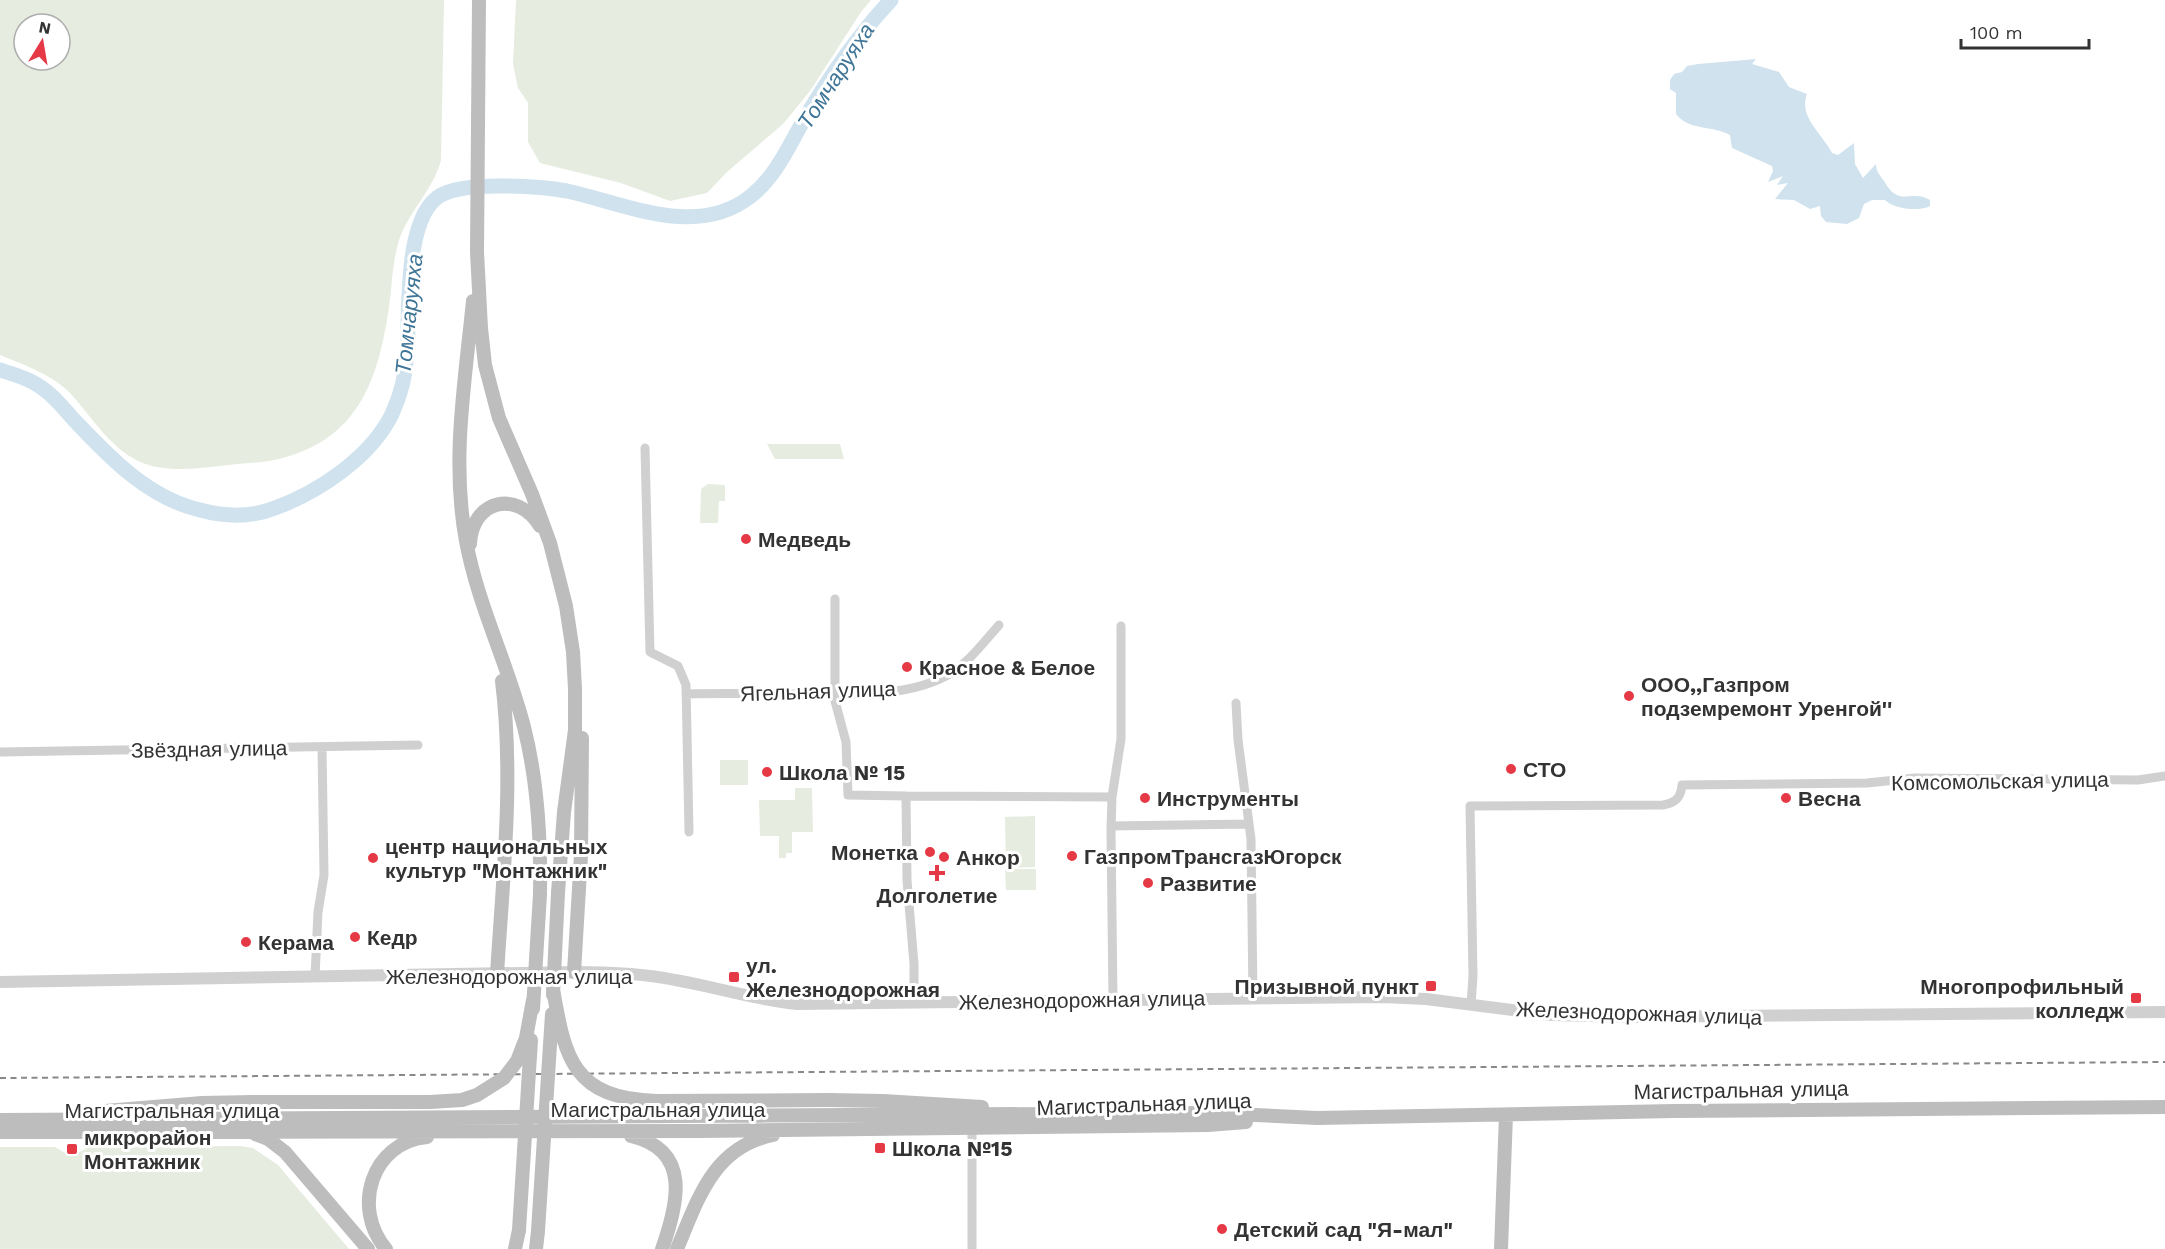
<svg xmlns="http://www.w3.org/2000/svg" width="2165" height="1249" font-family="'Work Sans',sans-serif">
<rect width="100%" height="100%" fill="#fff"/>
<!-- green -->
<path fill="#e6ecdf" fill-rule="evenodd" d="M0,0h444l-3,160c-8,32 -37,55 -44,88 -5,19 -5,39 -8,59 -10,68 -28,129 -103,150 -16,5 -33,6 -49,7 -30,3 -70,11 -99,-3 -31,-16 -47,-46 -70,-70 -18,-17 -46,-27 -68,-36zM24,24h36v36h-36z
M516,0h355l-10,12 -51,79 -26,32 -57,49 -20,21 -37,8 -49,-18 -81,-20 -12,-21v-39l-10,-15 -5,-24z
M767,444h73l4,15h-69z
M708,484l17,1v16h-6l-1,22h-18l1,-34z
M720,760h28v25h-28z
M795,788h17l1,44h-21v21h-6v5h-7v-22h-19l-1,-36h36z
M1035,816v51l-29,1 -1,-51z
M1036,869v21h-30l-1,-21z
M240,1146l13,2 25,17 71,84h-349v-102h55l10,6h13l11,-6z"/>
<!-- water -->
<path fill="#cfe2ee" d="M1756,59l-4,5 27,8 10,15 18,7c-9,23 16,40 25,59l6,2 16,-12 1,21 8,14 13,-14c0,8 4,11 8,17 16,28 26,7 46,19v6c-11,6 -36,3 -45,-6h-13l-8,4 -5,14 -12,6 -21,-2 -5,-6 -1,-10 -10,3 -16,-9 -19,-1 13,-16 -11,2 6,-9 -15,6 5,-11 -1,-5 -40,-18 -2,-13c-18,-10 -41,-4 -54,-21v-21l-6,-4v-9l4,-6 8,-2 5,-6 11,-2z"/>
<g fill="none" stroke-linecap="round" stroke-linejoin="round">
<!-- river -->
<path stroke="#cfe2ee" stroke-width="15" d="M0,370c16,5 33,10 46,21 12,9 21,22 31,32 35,37 72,75 123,87 26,7 50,8 75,-2 44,-16 96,-51 117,-94 9,-19 14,-41 15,-62 3,-37 -4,-136 34,-157 16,-8 38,-9 56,-9 23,0 48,1 70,5 59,13 130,48 184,5 26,-21 37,-49 54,-78 25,-42 52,-82 86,-118"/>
<!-- minor -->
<path stroke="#d0d0d0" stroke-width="9" d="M645,448l5,204 28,14 8,19 3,147
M835,599v102l11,41 2,53 58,1 1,84 7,84v38
M687,694c38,-1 77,0 115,0 46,0 102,4 144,-18 21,-11 37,-33 53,-51
M1236,703l2,37 13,99 2,159
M0,752l418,-7
M906,796l206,1
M1111,826l138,-2
M315,977l3,-65 6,-37 -2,-128
M1113,1000l-2,-170 1,-33 9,-58v-113
M1471,1005l2,-29 -3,-170 193,-1c12,-2 18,-7 19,-20l185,-2 48,-5 223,2 27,-4
M972,1249v-120"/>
<!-- tertiary -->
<path stroke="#d0d0d0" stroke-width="12" d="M0,982l574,-10c34,0 68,1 101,8 41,7 81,20 122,24l586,-7 43,2 125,16 76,2 538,-5"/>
<!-- secondary -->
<path stroke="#bdbdbd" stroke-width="14" d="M479,0l-2,252 4,76 4,37 14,53 33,76 18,49 16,63 7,46 2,37v41l-11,82 -6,81
M473,301c-8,81 -22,160 -7,240 12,65 42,123 58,186 14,55 17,111 16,167
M470,544c2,-44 47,-55 70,-18
M574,972l7,-117 1,-117
M497,974c6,-98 17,-195 5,-293
M829,1100l54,1 99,6
M93,1112l109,-9 51,-1
M0,1120l1212,-7 105,5 357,-7 491,-4
M0,1132l699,-1 509,-6 38,-3
M255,1134l13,5 17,13 83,97
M631,1136c61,14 47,68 31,113
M386,1249c-35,-41 -14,-107 41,-112
M515,1249l4,-19
M536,1249l2,-18
M677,1249c21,-50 36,-102 96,-114
M1501,1249l5,-134"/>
<!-- rail -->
<path stroke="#888" stroke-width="2" stroke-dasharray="6 4.5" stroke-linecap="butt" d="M0,1078l2165,-16"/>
<!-- secondary-bridge -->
<path stroke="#bdbdbd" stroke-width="14" d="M553,989c12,71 21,109 103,112l173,-1
M553,995l5,-102
M533,1009l7,-115
M253,1102h177l32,-2 15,-5 27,-17 13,-17 9,-23 7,-38
M519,1230l12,-190
M538,1231l14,-217"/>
</g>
<!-- markers -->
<g fill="#e63946" stroke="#fff" stroke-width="2">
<circle cx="746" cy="539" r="6"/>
<circle cx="907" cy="667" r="6"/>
<circle cx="1629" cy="696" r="6"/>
<circle cx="1511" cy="769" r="6"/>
<circle cx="767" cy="772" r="6"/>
<circle cx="1145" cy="798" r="6"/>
<circle cx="1786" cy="798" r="6"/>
<circle cx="930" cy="852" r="6"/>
<circle cx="1072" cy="856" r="6"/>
<circle cx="944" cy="857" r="6"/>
<circle cx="373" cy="858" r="6"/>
<path d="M934 864h6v6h6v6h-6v6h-6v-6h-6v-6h6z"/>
<circle cx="1148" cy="883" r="6"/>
<circle cx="355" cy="937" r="6"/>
<circle cx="246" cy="942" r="6"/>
<rect x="728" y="971" width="12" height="12" rx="3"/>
<rect x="1425" y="980" width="12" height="12" rx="3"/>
<rect x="2130" y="992" width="12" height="12" rx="3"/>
<rect x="874" y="1142" width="12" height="12" rx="3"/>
<rect x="66" y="1143" width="12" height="12" rx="3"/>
<circle cx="1222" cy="1229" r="6"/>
</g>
<g text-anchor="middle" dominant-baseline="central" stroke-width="6" stroke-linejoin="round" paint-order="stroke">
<!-- poi labels -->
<g font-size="21" font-weight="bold" fill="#333" stroke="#fff" text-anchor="start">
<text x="758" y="539">Медведь</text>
<text x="919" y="667">Красное &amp; Белое</text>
<text x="1641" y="684">ООО,,Газпром<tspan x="1641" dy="24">подземремонт Уренгой''</tspan></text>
<text x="1523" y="769">СТО</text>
<text x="779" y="772">Школа № 15</text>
<text x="1157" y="798">Инструменты</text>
<text x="1798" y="798">Весна</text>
<text x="385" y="846">центр национальных<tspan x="385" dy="24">культур "Монтажник"</tspan></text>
<text x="918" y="852" text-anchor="end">Монетка</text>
<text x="1084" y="856">ГазпромТрансгазЮгорск</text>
<text x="956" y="857">Анкор</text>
<text x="1160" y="883">Развитие</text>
<text x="937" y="895" text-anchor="middle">Долголетие</text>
<text x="367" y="937">Кедр</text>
<text x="258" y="942">Керама</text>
<text x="746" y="965">ул.<tspan x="746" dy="24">Железнодорожная</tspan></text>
<text x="1419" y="986" text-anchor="end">Призывной пункт</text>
<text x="2124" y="986" text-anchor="end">Многопрофильный<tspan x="2124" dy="24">колледж</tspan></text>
<text x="84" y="1137">микрорайон<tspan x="84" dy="24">Монтажник</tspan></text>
<text x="892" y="1148">Школа №15</text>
<text x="1234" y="1229">Детский сад "Я-мал"</text>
</g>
<!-- street labels -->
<g font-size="21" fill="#333" stroke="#fff">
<text transform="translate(818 691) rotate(-2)">Ягельная улица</text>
<text transform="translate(209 749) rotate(-1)">Звёздная улица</text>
<text transform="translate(2000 781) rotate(-1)">Комсомольская улица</text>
<text x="509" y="976">Железнодорожная улица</text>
<text transform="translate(1082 1000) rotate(-1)">Железнодорожная улица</text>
<text transform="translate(1639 1013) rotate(2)">Железнодорожная улица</text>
<text transform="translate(1741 1090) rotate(-1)">Магистральная улица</text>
<text transform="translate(1144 1104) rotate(-2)">Магистральная улица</text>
<text x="658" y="1109">Магистральная улица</text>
<text x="172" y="1110">Магистральная улица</text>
</g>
<!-- water labels -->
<g font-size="22" font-style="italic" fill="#3f7597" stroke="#fff">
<text transform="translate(836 76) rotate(-57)">Томчаруяха</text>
<text transform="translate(409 314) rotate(-84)">Томчаруяха</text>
</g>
</g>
<!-- north arrow -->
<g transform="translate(42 42) rotate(11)"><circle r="28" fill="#ffffff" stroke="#adadad" stroke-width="1.5"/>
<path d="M0-4.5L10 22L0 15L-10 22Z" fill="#e63946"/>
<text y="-9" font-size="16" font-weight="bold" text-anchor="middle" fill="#333333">N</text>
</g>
<!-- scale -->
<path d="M1961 39v9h128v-9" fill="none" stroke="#333333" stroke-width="3"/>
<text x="1970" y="39" font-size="18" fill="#333333" stroke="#ffffff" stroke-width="4.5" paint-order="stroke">100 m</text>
</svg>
